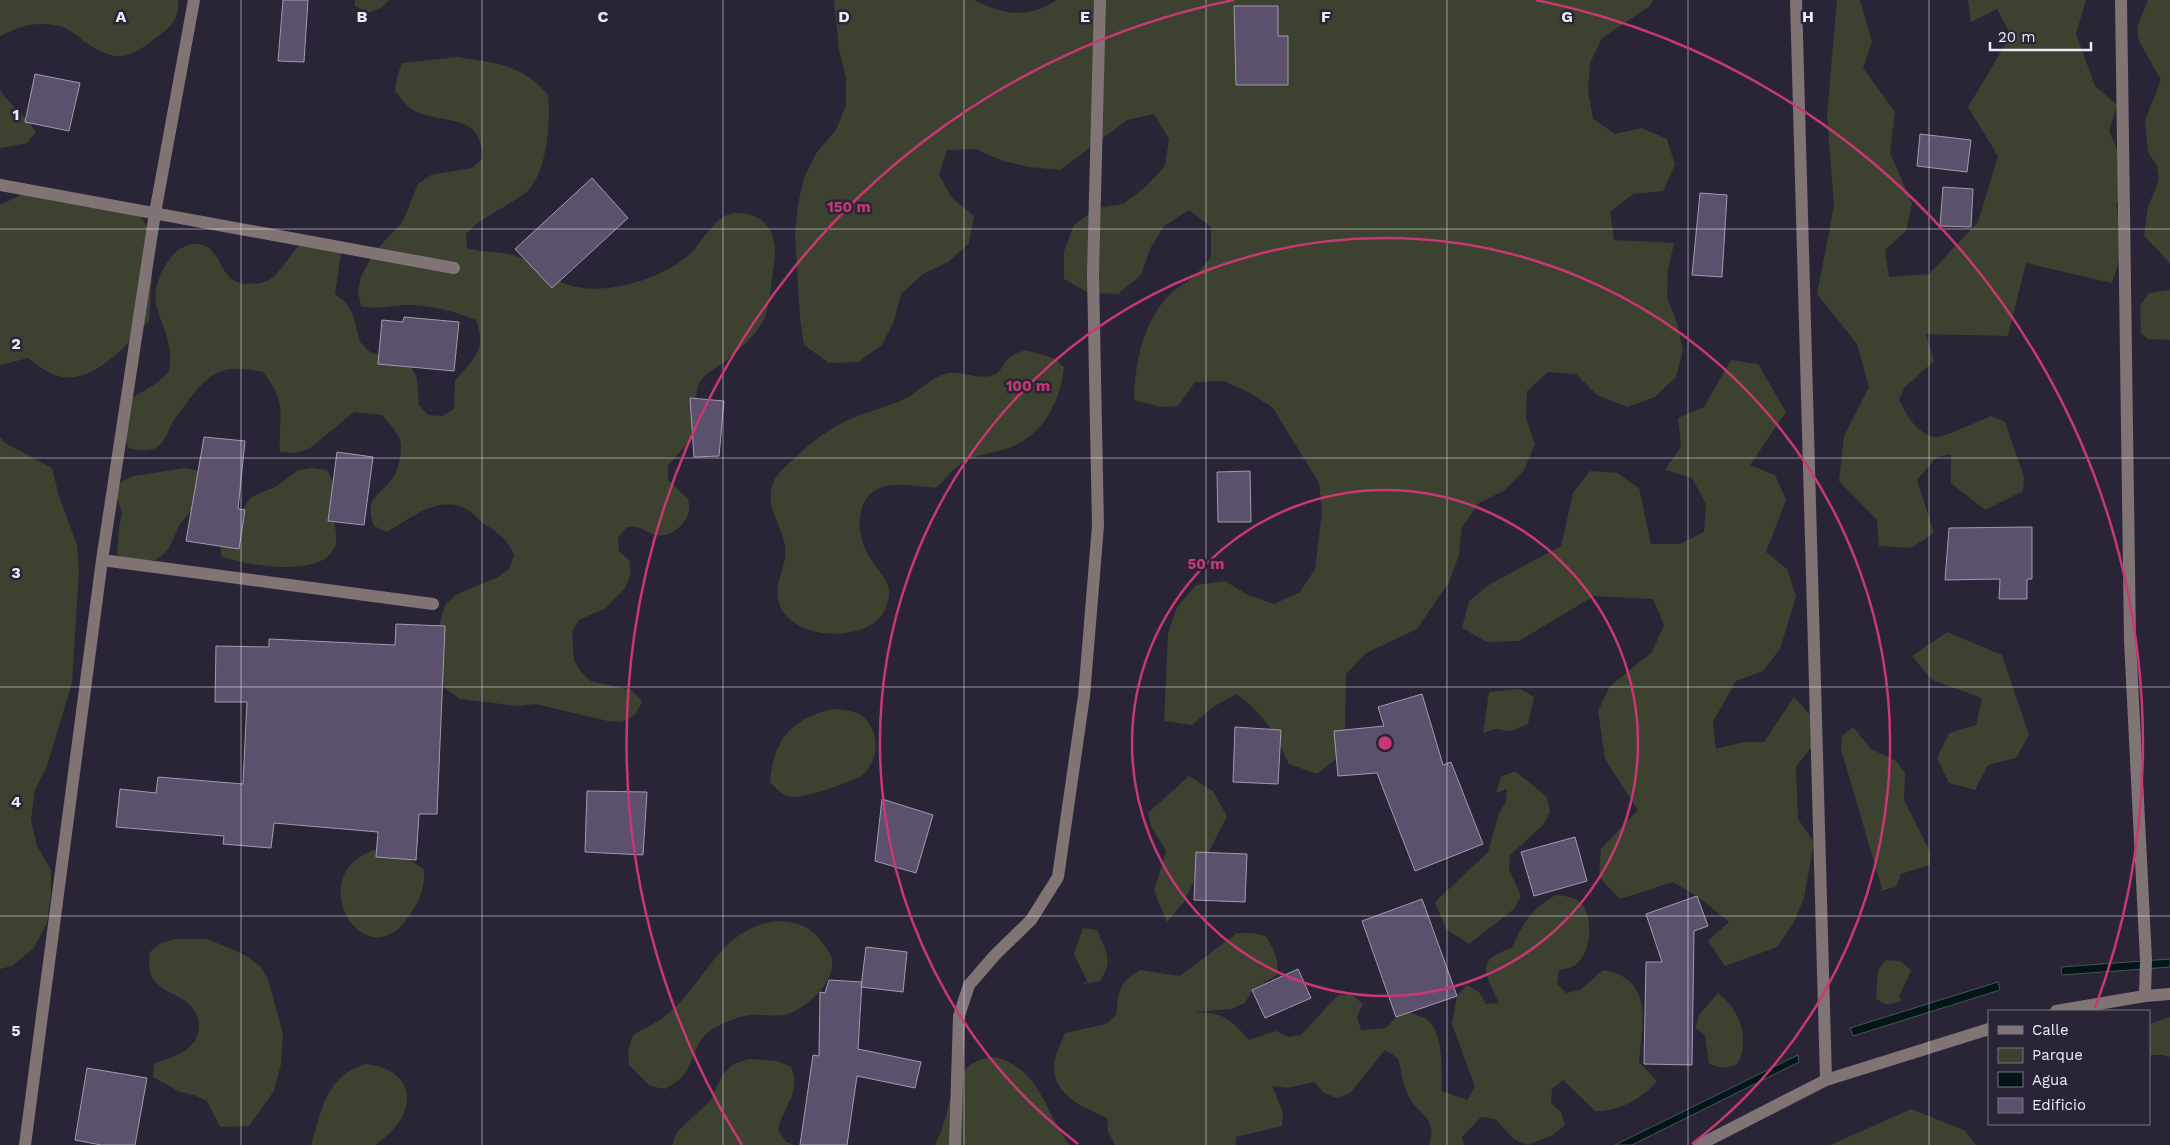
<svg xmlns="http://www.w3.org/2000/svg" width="2170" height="1145" font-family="'Work Sans',sans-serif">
<rect width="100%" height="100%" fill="#292537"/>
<!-- green -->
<path fill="#3c4130" d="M0,0h178c1,20 -6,26 -21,37 -28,22 -40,27 -72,5 -8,-6 -16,-14 -26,-16 -24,-5 -38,0 -59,10z
M355,0h34l-7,7 -13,6 -14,-7z
M834,0h140c29,15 55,19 83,0h596l-3,6 -48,32 -12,25 -2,28 5,28 22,15 27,-6 25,11 8,26 -12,26 -30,3 -23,18 4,28 60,3 -6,27 -1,27 10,26 6,27 -7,27 -21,20 -28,10 -30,-12 -21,-21 -28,-2 -21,19 -1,27 9,26 -11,26 -19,20 -26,13 -17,24 -3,28 -10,27 -32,47 -51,24 -20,21 -1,56 -5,26 -23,18 -28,-10c-15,-33 -23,-47 -52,-70l-24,13 -21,18 -28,-4 4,-88 9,-26 19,-22 29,-4 23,14 26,9 26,-12 15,-23 7,-57 -3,-29 -46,-75 -23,-15 -26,-12 -29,1 -17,24 -17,1 -27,-7c1,-38 9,-79 37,-107 7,-6 15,-10 22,-16 7,-6 12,-13 18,-20v-30l-22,-17 -25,16 -14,23 -9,26 -23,19 -29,-1 -25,-14v-28l10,-26 23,-17 26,-4 22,-17 20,-21 4,-27 -15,-25 -27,6 -67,50 -30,-3 -27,-6 -28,-12 -28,1 -8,25 13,23 22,18 -5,27 -21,19 -25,12 -22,20 -7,27 -12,24 -24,17 -29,1 -25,-18 -4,-27 -5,-85 3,-29 6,-26 13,-26 19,-22 10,-25v-27l-7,-29z
M1837,0h23l12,42 -9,26 32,44 -5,41 22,51 -6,27 -21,19 4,27 40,-3 49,-52 20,-66 -30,-49 43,-72 -14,-26 -26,13 -3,-22h118l-10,34 19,52 22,19 -8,26 21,48 -14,25 8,40 -12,39 -86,-20 -18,73 -82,-2 8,27 -29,26 -6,12c6,14 19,37 37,38 9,0 44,-17 55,-21l14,6 19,55 -1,14 -38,19 -34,-27v-29l-14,3 -20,23 17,53 -23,15 -32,-2 -2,-26 -38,-39 5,-45 25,-49 -12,-43 -40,-50 17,-88 -7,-91z
M2148,0h22v263l-26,-27 4,-29 11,-27 -2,-14 -9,-14 -3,-32 16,-40 -22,-39 -2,-14z
M458,57c37,6 64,7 90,38 3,27 -1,82 -24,99 -19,14 -42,22 -58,40l1,14c16,5 33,3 49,8 19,5 34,23 53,29 37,12 96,-7 123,-33 12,-13 25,-39 44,-39 31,-1 43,24 38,51 -4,20 -2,44 -14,62 -8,12 -21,24 -32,33 -10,9 -29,16 -31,31 -2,12 1,29 0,42l-29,34v14l20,19c1,5 2,11 0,16 -6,13 -21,25 -35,19 -13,-5 -11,-8 -26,-7l-9,11 1,13 10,9 2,14 -6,14 -19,20 -27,12 -7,12 2,28 6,11 10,10 41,9 11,11 -7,14 -14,7 -13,-1 -73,-17 -16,2 -59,-7 -14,-10 -6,-12 -3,-44 8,-28 10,-10 43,-18 11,-8 5,-14c-7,-17 -16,-22 -31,-32 -5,-4 -9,-9 -15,-13 -29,-17 -56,8 -81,22l-13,-6c-10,-27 3,-28 18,-47 7,-9 12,-31 7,-42 -4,-8 -11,-15 -17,-22l-28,-3 -45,37 -14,4 -15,-1c-2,-38 9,-46 -17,-80 -39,-8 -52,-2 -75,29 -5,7 -11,14 -16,22 -4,8 -7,20 -16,25 -9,4 -18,2 -27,0l-7,-13 2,-31c12,-11 37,-19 45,-34 1,-3 1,-8 1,-11 1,-19 -8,-33 -13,-51 -6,-18 5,-42 18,-55 10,-10 27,-13 37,-2 12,13 12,31 33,33 6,0 13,0 19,-2 16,-5 24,-27 38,-39l40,4 -7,47 11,9 7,12 7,27 10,10 40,13 7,13 2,27 9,10 14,1 12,-7 1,-28c19,-23 32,-30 21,-61 -22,-9 -48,-16 -72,-15 -16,1 -27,5 -43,1l-3,-15 3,-14 13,-25 28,-29 16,-39 13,-9 41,-7 11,-10c-3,-46 -35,-33 -66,-46 -9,-4 -16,-13 -22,-21l2,-14 5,-14z
M0,90c10,16 26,25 36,42l-9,11 -27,5z
M23,194l112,13 14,23 4,29 -4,62c-23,24 -60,71 -99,52 -8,-4 -15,-10 -22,-15l-27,7 -1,2v-162z
M2170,290v50l-22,-1 -7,-6 -1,-27 9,-13z
M1025,350l29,8 10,9c-3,33 -20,67 -53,80 -14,6 -30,6 -44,13 -13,7 -21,19 -31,28 -31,-4 -72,-12 -76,30 -1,11 1,22 6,33 6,13 17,22 22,35 3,8 -1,22 -6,29 -20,28 -92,25 -103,-12 -5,-14 2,-27 5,-40 8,-27 -17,-46 -13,-72 3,-17 12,-22 24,-33 17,-17 36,-31 58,-40 19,-8 39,-12 57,-22 13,-8 23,-20 39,-23 13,-2 28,6 41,3 12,-2 13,-14 21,-20 4,-3 10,-4 14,-6z
M1731,360l27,4 28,48 -36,53 25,10 11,25 -20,52 21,17 9,27 -16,53 -17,22 -27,10 -23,41 3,27 27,-7h21l30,-45 18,20 2,27 -18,23 2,52 16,23 -10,56 -11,26 -16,23 -52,19 -17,-25 21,-19 -32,-26 -24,-14 -53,17 -21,-22 2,-28 37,-39 -33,-51 -7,-48 12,-25 42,-34 12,-27 -11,-26 -59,-3 -75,45 -32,1 -25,-14 7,-27 21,-17 71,-38 12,-53 17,-22 27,2 22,15 12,56h29l24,-12 2,-28 -14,-26 -27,-8 16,-23 -3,-29 26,-11z
M0,437l5,6 47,25 7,28 18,49 2,26 -7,112 -25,83 -12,24 -4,29 6,27 14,24v26l-4,27 -13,25 -22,18 -12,3z
M186,468l14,3v29l-20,24 -12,26 -11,9 -14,5 -15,-1 -11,-9 2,-27 3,-14 -6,-18 5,-13 12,-6z
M313,468l14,2c10,17 5,23 6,41 0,14 8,29 -1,41 -18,25 -88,13 -111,4l-1,-16 20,-18 3,-13 8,-12 26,-11 21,-16z
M1947,632l55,23 27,80 -13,23 -28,7 -13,25 -26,-7 -12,-25 12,-25 27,-8 6,-27 -50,-18 -20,-24z
M1520,689l14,8 -6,27 -17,7 -15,-2 -13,4 6,-41z
M833,709c10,1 21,1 29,7 19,15 17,42 2,58 -8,7 -58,23 -69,23 -12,0 -18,-7 -25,-15 3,-42 22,-64 63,-73z
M1853,727l18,22 25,12 9,12 -1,27 26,52v13l-29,9 -5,13 -21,5 7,-3 -41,-140 1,-13z
M1515,771l32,26 3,15 -7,13 -33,30 -1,14 12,27 -7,13 -45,35 -23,-15 -11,-27 53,-50 11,-39 7,-11 1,-13 -11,4 5,-16z
M1189,776l24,15 14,25 -44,87 -16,19 -13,-31 12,-40 -15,-25 -3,-13z
M374,850c20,2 35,7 50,20 1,20 -6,34 -17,49 -43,60 -106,-44 -33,-69z
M1556,895c9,1 20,2 26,9 12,16 9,51 -8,62 -4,2 -10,3 -15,4l-2,14 9,9 14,-3 23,-20c52,9 39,53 36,92l18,19c-15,18 -39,31 -62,30l-32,-31 -11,9 -1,14 10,9 4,13 -12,10 -25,10 -14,-6 -19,-20 -14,-2 -19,20 2,8h-35c10,-27 -12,-31 -20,-48 -6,-11 -8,-27 -11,-39l-13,-8 -35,43 -13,5 -13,-5 -10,-11 -27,6 -15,-2 11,26 -1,14 -46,11v8h-121l-7,-14 -1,-13c-25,-11 -59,-25 -52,-59 2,-9 7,-18 10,-26l41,-9 10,-9c3,-24 2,-32 24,-45l40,6 57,-43h15l14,3c8,14 13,23 11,39l-25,15 -7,13 -14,6 -36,3c31,2 33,5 54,28l27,-9 12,6 13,-2 37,-40h14l11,9 -6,13 4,13 25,-2 10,-11 12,-5c8,3 19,5 24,13 12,18 9,45 10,66l25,9 8,-13 -23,-63 5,-28 10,-11 12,7 7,12 13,-1c-13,-28 -26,-43 13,-55 10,-24 21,-41 44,-53z
M777,921c16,1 30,3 41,16 4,6 10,12 13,19 8,21 -20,48 -38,56 -13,6 -27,2 -41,3 -14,1 -30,8 -42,16 -13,8 -16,27 -23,39 -5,9 -13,14 -22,19l-15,-3 -21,-21 -1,-15 5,-15c11,-7 26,-13 36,-22 39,-34 51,-85 108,-92z
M1083,928l14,2c9,21 17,30 3,51l-17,3 4,-3 -13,-27z
M176,939h31l27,11 14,7 12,9 8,13 15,55 -2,30 -7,27 -25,35 -29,1 -13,-26 -13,-6 -14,-3 -27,-15 1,-13c22,-10 45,-12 45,-41 -1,-7 -5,-15 -11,-20 -10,-8 -28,-13 -35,-24 -5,-9 -4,-18 -3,-27l11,-9z
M1886,960l14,1 11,9 -12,27 3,3c-11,5 -17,7 -26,-2l2,-28z
M1718,993c22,16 33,47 19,72l-14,3 -14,-4 -4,-29 -10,-7 4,-13z
M2170,1017v40l-8,-2h-13v-31z
M995,1057c47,13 48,54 75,88h-135c19,-32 9,-84 60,-88z
M748,1059l29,2 14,6c11,27 -8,38 -13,63l8,12 8,3h-122l5,-13 33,-31 13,-27 11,-10z
M365,1064c32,3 53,23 36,55 -6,10 -17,19 -25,26h-65c11,-35 14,-68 54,-81z
M1911,1109l53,21 12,15h-146z"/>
<!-- water -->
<path fill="#021517" stroke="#48555a" d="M2170,959v8l-108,8 -1,-8z
M1998,982l2,8 -147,46 -3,-8z
M1798,1055l1,7 -167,83h-17z"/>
<!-- building -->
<path fill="#5b516d" stroke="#a29ab1" d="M283,0h25l-4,62 -26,-1z
M1234,6h44v30h10v49h-52z
M35,74l45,9 -11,48 -44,-9z
M1920,134l51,6 -4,32 -50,-6z
M592,178l36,40 -76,70 -37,-39z
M1943,187l30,2 -2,38 -31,-1z
M1700,193l27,2 -5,82 -30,-2z
M404,317l55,5 -5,49 -76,-7 4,-44 21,2z
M690,398l34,3 -5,55 -25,1z
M204,437l41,4 -7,68 7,1 -6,39 -53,-8z
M337,452l36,5 -9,68 -36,-4z
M1250,471l1,51h-33l-1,-50z
M2032,527v52h-5v20h-28l1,-20 -55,1 4,-52z
M396,624l49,2 -8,188h-18l-3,46 -40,-3 2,-25 -104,-9 -3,25 -48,-4 1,-8 -108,-9 4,-38 36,4 2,-16 85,7 4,-82h-32l1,-56 53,1v-8l126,6z
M1422,694l21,71 8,-3 32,82 -68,27 -38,-98 -39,3 -4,-45 50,-5 -6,-19z
M1235,727l46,3 -3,54 -45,-2z
M587,791l60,1 -4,63 -58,-3z
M882,799l51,16 -17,58 -41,-12z
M1575,837l12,44 -53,15 -13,-44z
M1196,852l51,2 -2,48 -51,-2z
M1697,896l11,30 -14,5 -2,134 -48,-1 2,-102h16l-16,-48z
M1422,899l35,97 -61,21 -34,-96z
M866,947l41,5 -4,40 -42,-5z
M1298,969l13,29 -46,20 -13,-28z
M829,980l33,2 -4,67 63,13 -6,26 -58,-12 -10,69h-47l13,-90 6,1 1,-64 5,1z
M87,1068l60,10 -12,67h-34l-26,-5z"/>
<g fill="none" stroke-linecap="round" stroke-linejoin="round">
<!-- minor -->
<path stroke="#807475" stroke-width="12" d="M1796,0l30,1080
M2121,0l9,640 16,320 -1,36
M0,185l454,83
M102,560l331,44
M2056,1011l89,-15 25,-2
M25,1145l77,-585 53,-347 39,-213
M955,1145l4,-129 10,-31 27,-31 35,-34 27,-43 26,-181 14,-170 -5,-252 7,-274
M1699,1145l127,-65 163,-51"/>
</g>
<!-- grid -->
<path fill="none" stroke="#eceaf7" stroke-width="1" stroke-opacity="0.55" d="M241,0v1145M482,0v1145M723,0v1145M964,0v1145M1206,0v1145M1447,0v1145M1688,0v1145M1929,0v1145M0,229h2170M0,458h2170M0,687h2170M0,916h2170"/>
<!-- distance rings -->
<g fill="none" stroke="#c83872" stroke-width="2.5">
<circle cx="1385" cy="743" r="253"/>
<path d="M1078 1144A505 505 0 1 1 1692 1144"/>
<path d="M742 1145A758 758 0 0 1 1234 0M1536 0A758 758 0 0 1 2095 1008"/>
</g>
<g font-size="16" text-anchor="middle" font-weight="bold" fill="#eceaf7" stroke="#292537" stroke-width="5" stroke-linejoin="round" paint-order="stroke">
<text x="121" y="22">A</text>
<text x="362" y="22">B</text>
<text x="603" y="22">C</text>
<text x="844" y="22">D</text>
<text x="1085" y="22">E</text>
<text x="1326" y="22">F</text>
<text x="1567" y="22">G</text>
<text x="1808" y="22">H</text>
<text x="16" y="120">1</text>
<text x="16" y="349">2</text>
<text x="16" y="578">3</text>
<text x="16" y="807">4</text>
<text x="16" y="1036">5</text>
</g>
<circle cx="1385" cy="743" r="8" fill="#c83872" stroke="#292537" stroke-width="2.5"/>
<g font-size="15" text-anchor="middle" font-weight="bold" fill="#c83872" stroke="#292537" stroke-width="5" stroke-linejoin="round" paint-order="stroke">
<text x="849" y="212">150 m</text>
<text x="1028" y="391">100 m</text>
<text x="1206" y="569">50 m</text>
</g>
<!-- legend -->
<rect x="1988" y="1010" width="162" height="115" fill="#292537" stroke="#777484"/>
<rect x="1998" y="1026" width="25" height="8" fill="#807475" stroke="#777484"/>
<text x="2032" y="1035" font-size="15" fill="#eceaf7">Calle</text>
<rect x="1998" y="1048" width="25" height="15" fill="#3c4130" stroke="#777484"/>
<text x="2032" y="1060" font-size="15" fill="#eceaf7">Parque</text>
<rect x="1998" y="1072" width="25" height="15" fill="#021517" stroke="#777484"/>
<text x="2032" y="1085" font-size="15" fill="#eceaf7">Agua</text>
<rect x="1998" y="1098" width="25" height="15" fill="#5b516d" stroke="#777484"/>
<text x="2032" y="1110" font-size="15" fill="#eceaf7">Edificio</text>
<!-- scale -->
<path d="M1990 42v8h101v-8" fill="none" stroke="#eceaf7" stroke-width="2.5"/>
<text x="1998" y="42" font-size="15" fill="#eceaf7" stroke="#292537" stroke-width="4" paint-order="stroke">20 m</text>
</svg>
